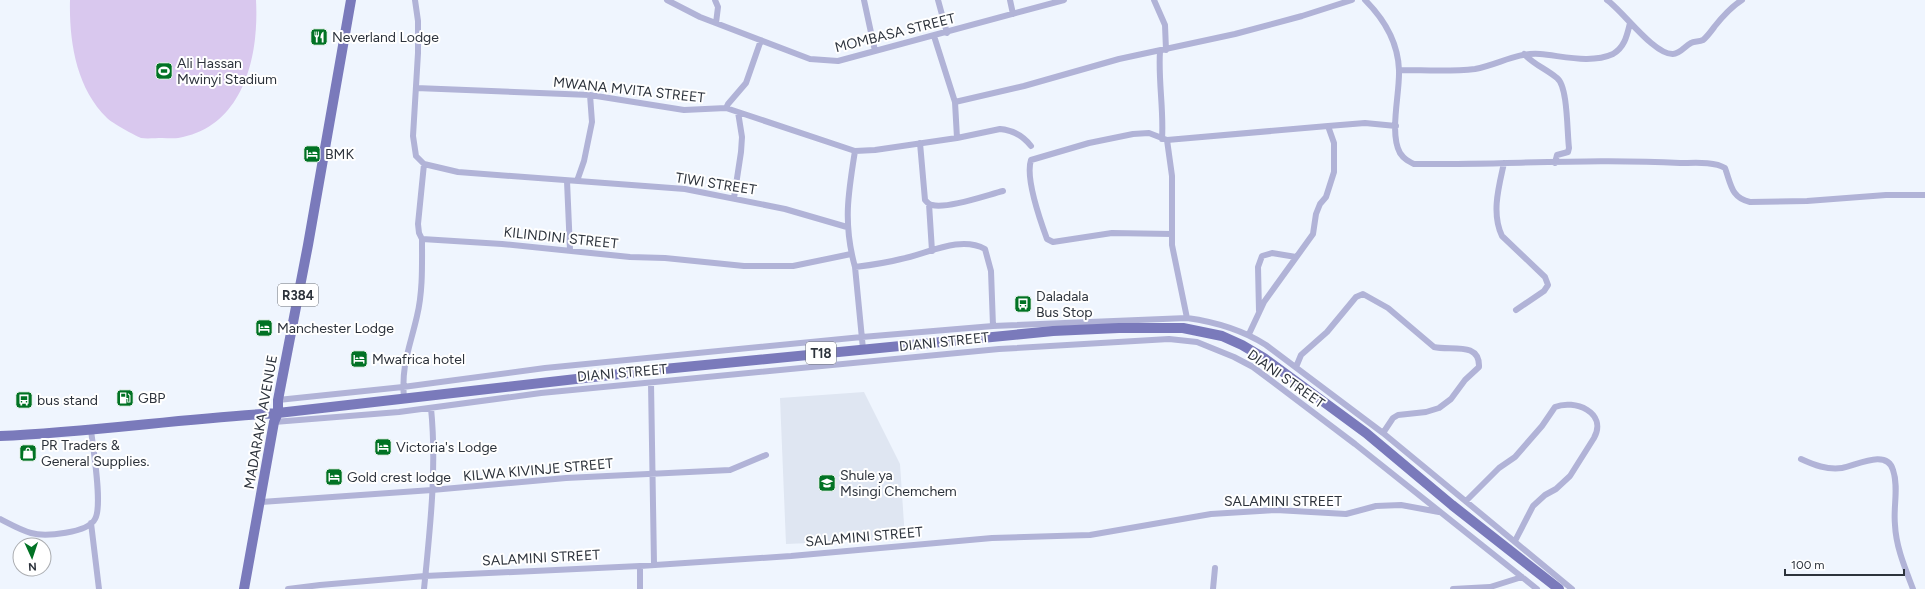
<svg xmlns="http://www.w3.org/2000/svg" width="1925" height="589" font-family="Figtree,sans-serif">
<rect width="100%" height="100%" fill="#eff5fe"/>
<!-- built -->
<path fill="#dfe6f2" d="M864,392l36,72 5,75 -119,5 -6,-146z"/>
<!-- green -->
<path fill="#d9c8ee" d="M70,0h186c3,54 -11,123 -73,137 -6,2 -14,1 -21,1 -6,0 -15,1 -21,0 -7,-3 -29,-15 -34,-20 -31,-30 -38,-77 -37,-118z"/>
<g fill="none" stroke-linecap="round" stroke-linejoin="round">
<!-- minor -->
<path stroke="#b1b3d7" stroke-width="6" d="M415,0l3,21v32l-5,83 3,20 8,8 -6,60 1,9 3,6 80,5 128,13 35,1 79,8h49l58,-12
M667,0l33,17 110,42 28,2 226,-61
M715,0l3,7 -2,16
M864,0l11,51
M938,0l9,33
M1010,0l3,14
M1154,0l11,25 1,25
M1365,0c19,19 33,43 34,70 1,23 -10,63 1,83 4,6 8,8 14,11 89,1 178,-6 266,-1 13,0 34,-2 45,5 6,16 6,30 25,34l57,-1 79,-6h39
M1607,0c16,11 47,55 66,54 7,0 12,-8 18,-11 3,-2 8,-1 12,-3 4,-3 9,-10 12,-14 8,-10 16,-19 27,-26
M934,36l21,66 2,36
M1160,51c-2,30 4,59 2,88
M1524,54c12,12 21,14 33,24 11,8 10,55 12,70l-1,4 -11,3 -2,8
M1399,70c25,0 51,2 76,-1 23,-4 42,-17 65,-15 23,2 51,10 73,0 12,-7 14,-19 17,-31
M416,88l174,7 94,15 42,-2 129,43 20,-1 82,-12 43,-9c13,1 23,7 31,17
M955,102l69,-16 95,-27 116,-25 67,-18 50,-16
M726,108l2,-4 18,-21 15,-43
M1167,140l5,36v69l15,73
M920,143l5,57c2,2 4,5 7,5 15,4 55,-10 71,-14
M855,151c-7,43 -12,73 0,116l8,82
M1504,163c-5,23 -13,50 -2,73l43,41 3,8 -4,6 -28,19
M424,164l34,8 227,17 100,20 62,18
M567,181l3,69
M577,181l7,-20 8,-39 -2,-27
M734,198l7,-46 1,-15 -4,-25
M929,204l3,47
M1172,234l-60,-1 -59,9 -6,-3c-7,-19 -22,-61 -16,-79l58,-17 44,-9 16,-1 18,7 161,-14 37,-3 31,3
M855,267c16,-2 31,-4 46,-8 26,-5 59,-24 84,-10l6,22 2,55
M1259,311l-1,-44 4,-11 10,-3 24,4
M1249,334l15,-32 49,-68 3,-20 4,-10 6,-7 8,-25v-29l-6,-17
M1296,367l5,-12 26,-23 29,-35 7,-3 25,14 46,39c16,4 46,-6 45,20l-14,13 -14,19 -12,9 -13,4 -28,3 -5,3 -10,15
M651,383l3,181
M404,398c-3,-33 6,-51 13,-82 6,-25 5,-52 5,-77
M278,400l125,-13 142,-19 317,-31 131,-11 194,-8c29,4 54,11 79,27l117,88 189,156
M274,422l125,-10 142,-19 458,-44 170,-10 28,3 37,15 19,10 102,77 182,145
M1801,459c13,6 26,11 41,9 13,-2 45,-20 51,2 6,17 0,37 2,55 1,22 10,43 18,64
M1467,500l32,-32 16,-11 27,-31 13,-19c19,-8 53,5 39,31l-24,38 -14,13 -11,6 -12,11 -18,35
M261,502l171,-12 134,-12 164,-8 36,-15
M0,519c10,5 20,11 31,14 14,4 57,0 64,-14 8,-13 -2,-71 -4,-89
M91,523l8,66
M288,589l32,-4 105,-9 215,-10 151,-10 201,-18 98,-3 121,-21 65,-4 70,4 30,-8 25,-1 38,7
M424,589c6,-60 13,-121 7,-181
M640,589v-23
M1213,589l2,-21
M1453,589l37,-2 32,-10"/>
<!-- primary -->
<path stroke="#7a7abb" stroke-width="10" d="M0,436c93,-4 185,-18 278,-23l386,-44 389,-38 66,-3h64l39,8 20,9 22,13 102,75 86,72 107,84
M244,589l30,-167 4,-9v-13l30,-155 43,-245"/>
</g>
<!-- icons -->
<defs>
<symbol id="restaurant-square" viewBox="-11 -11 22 22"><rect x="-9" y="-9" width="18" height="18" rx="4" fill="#017224" stroke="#fff"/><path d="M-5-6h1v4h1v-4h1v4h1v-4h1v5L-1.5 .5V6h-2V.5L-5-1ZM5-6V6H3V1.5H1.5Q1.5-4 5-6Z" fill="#fff"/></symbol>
<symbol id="stadium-square" viewBox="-11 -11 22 22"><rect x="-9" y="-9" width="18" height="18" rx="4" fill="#017224" stroke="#fff"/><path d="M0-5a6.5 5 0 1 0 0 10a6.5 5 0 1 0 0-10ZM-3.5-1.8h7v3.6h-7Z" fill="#fff"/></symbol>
<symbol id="hotel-square" viewBox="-11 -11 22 22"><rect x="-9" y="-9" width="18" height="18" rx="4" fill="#017224" stroke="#fff"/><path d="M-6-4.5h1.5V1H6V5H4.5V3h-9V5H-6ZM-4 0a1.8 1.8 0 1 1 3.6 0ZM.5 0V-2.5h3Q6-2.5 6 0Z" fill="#fff"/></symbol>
<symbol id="bus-square" viewBox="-11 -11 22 22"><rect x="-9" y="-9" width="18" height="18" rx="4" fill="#017224" stroke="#fff"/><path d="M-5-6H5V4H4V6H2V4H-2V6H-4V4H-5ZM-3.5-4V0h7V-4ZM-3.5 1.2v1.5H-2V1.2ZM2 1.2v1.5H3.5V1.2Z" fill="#fff"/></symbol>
<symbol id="fuel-square" viewBox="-11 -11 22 22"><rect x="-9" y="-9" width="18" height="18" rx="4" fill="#017224" stroke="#fff"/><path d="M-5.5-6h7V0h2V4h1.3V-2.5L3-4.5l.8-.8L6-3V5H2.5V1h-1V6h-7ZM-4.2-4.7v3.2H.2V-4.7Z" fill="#fff"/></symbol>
<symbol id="shop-square" viewBox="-11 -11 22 22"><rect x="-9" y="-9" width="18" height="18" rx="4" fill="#017224" stroke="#fff"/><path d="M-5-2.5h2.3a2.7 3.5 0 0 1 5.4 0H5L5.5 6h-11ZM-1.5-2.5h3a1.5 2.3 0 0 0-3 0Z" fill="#fff"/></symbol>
<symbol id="school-square" viewBox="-11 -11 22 22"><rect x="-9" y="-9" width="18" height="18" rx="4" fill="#017224" stroke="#fff"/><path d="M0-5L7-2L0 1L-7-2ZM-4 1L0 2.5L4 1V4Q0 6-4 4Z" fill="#fff"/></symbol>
</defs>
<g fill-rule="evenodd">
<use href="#restaurant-square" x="309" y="27" width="20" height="20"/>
<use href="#stadium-square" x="154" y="61" width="20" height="20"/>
<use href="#hotel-square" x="302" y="144" width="20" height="20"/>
<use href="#bus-square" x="1013" y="294" width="20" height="20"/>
<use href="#hotel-square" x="254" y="318" width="20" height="20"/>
<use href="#hotel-square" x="349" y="349" width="20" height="20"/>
<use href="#fuel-square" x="115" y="388" width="20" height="20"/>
<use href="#bus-square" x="14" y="390" width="20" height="20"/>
<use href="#hotel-square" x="373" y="437" width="20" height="20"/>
<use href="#shop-square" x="18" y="443" width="20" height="20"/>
<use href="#hotel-square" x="324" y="467" width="20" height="20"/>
<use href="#school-square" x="817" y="473" width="20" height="20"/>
</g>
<g text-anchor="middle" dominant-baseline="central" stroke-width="4" stroke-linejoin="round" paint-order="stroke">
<!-- shield labels -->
<g fill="#fff" stroke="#6c7076" stroke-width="1">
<rect x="278" y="284" width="40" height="22" rx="3"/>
<rect x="806" y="342" width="30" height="22" rx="3"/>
</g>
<g font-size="13" font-weight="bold" fill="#2d333c">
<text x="298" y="295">R384</text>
<text x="821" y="353">T18</text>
</g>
<!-- street labels -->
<g font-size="14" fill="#2d333c" stroke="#fff">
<text transform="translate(895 33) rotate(-14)">MOMBASA STREET</text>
<text transform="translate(629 90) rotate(6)">MWANA MVITA STREET</text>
<text transform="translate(716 184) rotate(9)">TIWI STREET</text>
<text transform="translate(561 238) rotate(6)">KILINDINI STREET</text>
<text transform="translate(944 342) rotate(-6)">DIANI STREET</text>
<text transform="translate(622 373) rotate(-5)">DIANI STREET</text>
<text transform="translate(1286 379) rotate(35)">DIANI STREET</text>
<text transform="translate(261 422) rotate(-80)">MADARAKA AVENUE</text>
<text transform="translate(538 470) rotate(-5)">KILWA KIVINJE STREET</text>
<text x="1283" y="501">SALAMINI STREET</text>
<text transform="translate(864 537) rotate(-5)">SALAMINI STREET</text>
<text transform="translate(541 558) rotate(-3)">SALAMINI STREET</text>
</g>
<!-- poi labels -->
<g font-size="14" fill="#2d333c" stroke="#fff" text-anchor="start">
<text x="332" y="37">Neverland Lodge</text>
<text x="177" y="63">Ali Hassan<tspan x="177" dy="16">Mwinyi Stadium</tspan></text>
<text x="325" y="154">BMK</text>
<text x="1036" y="296">Daladala<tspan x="1036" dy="16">Bus Stop</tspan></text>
<text x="277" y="328">Manchester Lodge</text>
<text x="372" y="359">Mwafrica hotel</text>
<text x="138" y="398">GBP</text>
<text x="37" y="400">bus stand</text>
<text x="41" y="445">PR Traders &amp;<tspan x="41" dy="16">General Supplies.</tspan></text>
<text x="396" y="447">Victoria's Lodge</text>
<text x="840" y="475">Shule ya<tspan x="840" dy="16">Msingi Chemchem</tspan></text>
<text x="347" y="477">Gold crest lodge</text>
</g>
</g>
<!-- north arrow -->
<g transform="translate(32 557) rotate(177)"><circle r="19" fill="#ffffff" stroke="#abadb1"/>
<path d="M0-3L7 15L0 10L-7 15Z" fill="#017224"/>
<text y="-6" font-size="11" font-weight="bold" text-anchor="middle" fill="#2d333c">N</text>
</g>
<!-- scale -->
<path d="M1785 569v6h119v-6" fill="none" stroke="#2d333c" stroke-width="2"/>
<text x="1791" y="569" font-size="12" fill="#2d333c" stroke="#ffffff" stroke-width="3" paint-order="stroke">100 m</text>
</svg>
